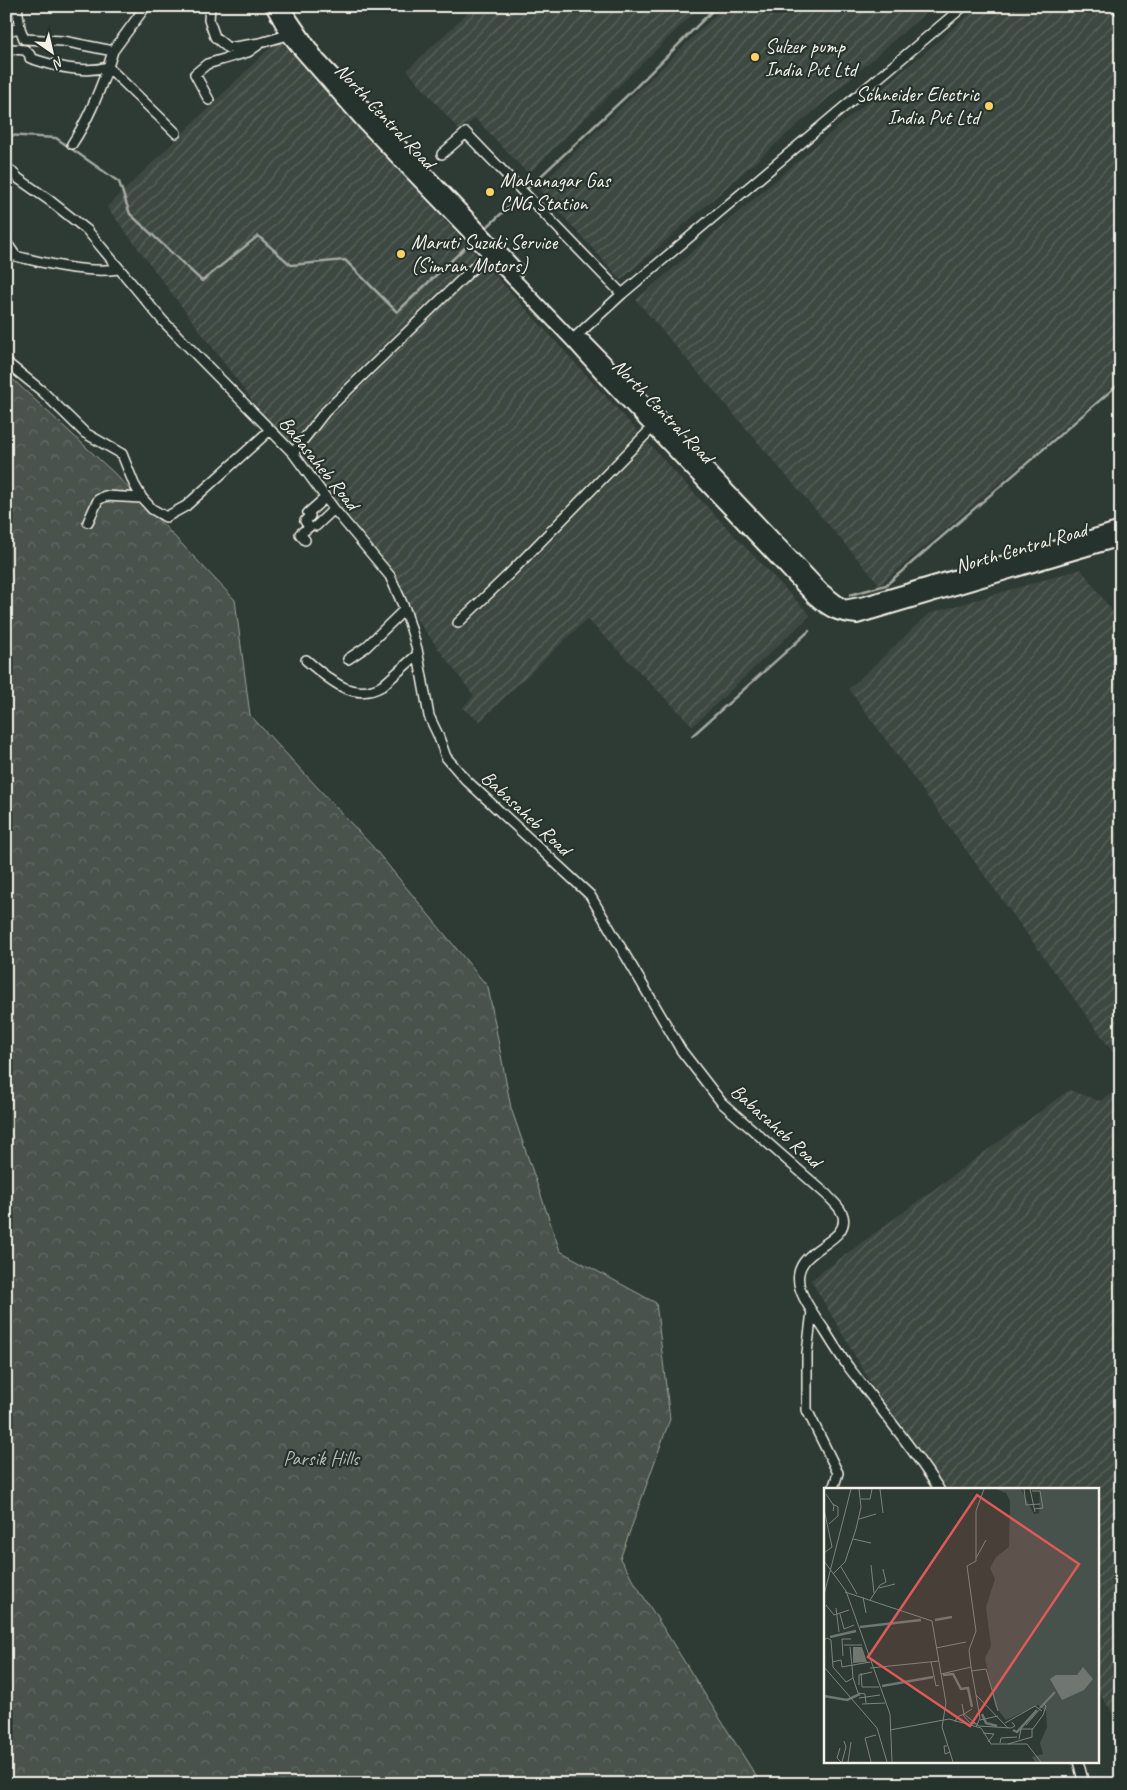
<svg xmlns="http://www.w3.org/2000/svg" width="1127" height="1790" font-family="Caveat,sans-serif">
<defs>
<pattern id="industrial-furrows" width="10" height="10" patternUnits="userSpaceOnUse" patternTransform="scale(1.25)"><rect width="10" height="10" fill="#3c4841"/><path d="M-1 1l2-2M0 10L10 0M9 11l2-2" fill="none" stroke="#59635c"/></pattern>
<pattern id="forest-crowns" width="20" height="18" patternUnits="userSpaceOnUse" patternTransform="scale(1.25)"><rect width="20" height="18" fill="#48524c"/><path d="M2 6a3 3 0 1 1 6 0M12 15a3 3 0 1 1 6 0" fill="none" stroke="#636b66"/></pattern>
</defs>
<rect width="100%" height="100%" fill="#2e3b34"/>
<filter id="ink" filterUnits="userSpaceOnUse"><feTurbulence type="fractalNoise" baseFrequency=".02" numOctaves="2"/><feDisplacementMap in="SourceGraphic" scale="10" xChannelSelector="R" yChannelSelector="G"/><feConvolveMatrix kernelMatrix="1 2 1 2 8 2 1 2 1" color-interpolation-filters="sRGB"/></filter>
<g filter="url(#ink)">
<!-- industrial -->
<path fill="url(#industrial-furrows)" d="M475,6h226l-173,168 -53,-56 -15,13 -53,-61z
M725,6l207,1 -311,273 -83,-92z
M979,6h131l11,9v364l-241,206 -244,-285z
M279,39l415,454 116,122 -117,111 -106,-107 -107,102 -18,-13 12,-12 -367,-489z
M1081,569l40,54v434l-3,2 -269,-370 79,-75z
M1121,1087v637l-23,-32v-203h-154l-72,-104 -61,-105 258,-190 31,11z"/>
<!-- forest -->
<path fill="url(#forest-crowns)" stroke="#9ea29a" d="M6,373l108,100 121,127 15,115 123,132 115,140 23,121 49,143 96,52 14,116 -50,140 141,225h-755z"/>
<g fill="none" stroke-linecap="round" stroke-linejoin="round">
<!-- stream -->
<path stroke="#a4a8a0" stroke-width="2.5" d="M6,135l50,3 63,44 11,32 72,67 56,-45 33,29 54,-5 52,52 74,-70
M527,189l107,-100 83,-83
M487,227l29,-27
M850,595l36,-10 235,-203
M692,736l117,-105"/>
<defs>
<path id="minor" d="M17,6l3,22
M210,6l-1,14 6,17 13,11 32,-5 28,-8
M6,31l14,-3 4,11 39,2 50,10
M6,51l6,-2 13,1 5,5v3c24,8 52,16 78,9l5,-16 33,-45
M209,100l-14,-26 12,-10 41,-12 10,-7
M72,144c16,-24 26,-49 36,-77l68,66
M442,154l24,-21 156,161
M6,166l13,13 30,21 38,30 76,91 130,132 41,56 56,67 16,36 11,37 12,67 9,19 8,22 20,23 124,115 91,155 41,53 105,92c5,6 14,12 16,21 7,29 -55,32 -43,72 4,15 17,30 25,43 8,13 16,26 25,38 31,40 62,78 89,120
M6,242l9,13
M6,254c38,8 75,20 113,15
M572,340l50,-46 342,-288
M6,362l36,29 43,42 37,21 12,30 8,14 10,11 14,8 20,-11 84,-76
M293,453l32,-41 168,-163
M88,522l10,-22 7,-4 37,2
M316,526l18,-17
M305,540l-5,-6 9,-7 -4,-6 5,-5 -2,-3 17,-15
M458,623l51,-49 146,-149
M348,659l18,-12 39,-38
M306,660c22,18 46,43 76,26l36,-32
M812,1311l-5,42v57l31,63 -5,16
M1078,1761l6,23"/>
<path id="secondary" d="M272,6l16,29 12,15 65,74 207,216 40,45 202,213c15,13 23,17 43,19l264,-78
M282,6l36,53 199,211
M584,341l77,79 161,170 22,17 21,-4 256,-75"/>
<path id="primary" d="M1120,6l1,1"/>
</defs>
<!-- minor casing -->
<use href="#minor" stroke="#f4f1e8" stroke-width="12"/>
<!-- secondary casing -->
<use href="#secondary" stroke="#f4f1e8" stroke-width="16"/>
<!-- primary casing -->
<use href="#primary" stroke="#f4f1e8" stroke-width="19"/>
<!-- minor -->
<use href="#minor" stroke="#26332d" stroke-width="9"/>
<!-- secondary -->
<use href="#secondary" stroke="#26332d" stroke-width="12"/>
<!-- primary -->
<use href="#primary" stroke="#26332d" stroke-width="15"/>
</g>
</g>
<!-- markers -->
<g fill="#ffd166" stroke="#26332d" stroke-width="2">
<circle cx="755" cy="57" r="5"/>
<circle cx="989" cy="106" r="5"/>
<circle cx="490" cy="192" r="5"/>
<circle cx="401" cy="254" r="5"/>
</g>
<g text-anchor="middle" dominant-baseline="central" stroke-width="4.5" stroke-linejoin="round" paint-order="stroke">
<!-- poi labels -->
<g font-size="20" fill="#f4f1e8" stroke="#26332d" text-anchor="start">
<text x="765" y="46">Sulzer pump<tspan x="765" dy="23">India Pvt Ltd</tspan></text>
<text x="979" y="94" text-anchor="end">Schneider Electric<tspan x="979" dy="23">India Pvt Ltd</tspan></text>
<text x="500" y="180">Mahanagar Gas<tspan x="500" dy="23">CNG Station</tspan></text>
<text x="411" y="242">Maruti Suzuki Service<tspan x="411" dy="23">(Simran Motors)</tspan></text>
</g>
<!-- street labels -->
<g font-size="20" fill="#f4f1e8" stroke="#26332d">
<text transform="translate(385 116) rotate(47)">North Central Road</text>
<text transform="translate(663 411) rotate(46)">North Central Road</text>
<text transform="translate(319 463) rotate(51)">Babasaheb Road</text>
<text transform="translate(1021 548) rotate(-16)">North Central Road</text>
<text transform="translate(526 813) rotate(43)">Babasaheb Road</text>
<text transform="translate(776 1126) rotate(42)">Babasaheb Road</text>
</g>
<!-- park labels -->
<g font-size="20" fill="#b8b9b1" stroke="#26332d">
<text x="321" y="1458">Parsik Hills</text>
</g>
</g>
<!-- overview -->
<g transform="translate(824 1488)">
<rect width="275" height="275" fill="#2e3b34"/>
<path d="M172,1h25l13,25 5,-1 1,-24h59v273h-64l-3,-5 11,-3 -3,-11 7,-16 -1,-16 -8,-6 -32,15 -11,-14 -10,-48 6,-12 -5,-39 9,-28 -5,-11 6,-11 13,-10 1,-46 -4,-8z" fill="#48524c"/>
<path d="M29,159h9l5,15 -14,1zM259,179l10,12 -9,11 -22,10 -12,-21 6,-4h21z" fill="#6f7770"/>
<path fill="none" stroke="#6f7770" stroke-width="2.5" d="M111,132l17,-3M36,139l61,-7M6,149l26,-6M119,187l10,-1 8,15 7,-1 4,19M58,198l51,-9M0,208l23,4 13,-6M216,220l15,-16M158,226l4,9 11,3M189,242l4,2 20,-22"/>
<path fill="none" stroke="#7d847c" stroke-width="1" d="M56,1l3,24M200,1l2,16 14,-1M206,1l5,23M208,3h8l3,17 -9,1M2,6l8,12 -1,5M37,11h9l2,-10M0,21l8,38 -8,6M35,31l17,-5M5,36l9,-8v-9l-5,-3M29,51l18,4M152,70l10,-18M0,73l22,30 44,123 2,48M47,77l3,28M17,79l16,27M9,86l12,-12 11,-33 5,-22 -2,-18M55,100l16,-4M21,104l87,29 14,82 -4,24 11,35M0,107l27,-106M39,109l3,16M46,112l10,-15 6,-3 -3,-13M2,117l8,10 15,-5M12,120l3,24M16,126l4,15 10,-4M0,152l3,-2 4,2 2,27 13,15 7,-4 -1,-12M20,157h18M26,159l2,19M112,160l30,-6M19,168l-1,-17h9M8,174l9,-2 1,7 28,-5M107,174l5,24 3,-1M0,179l53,61 10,34M46,180l69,-7M147,183l15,-2 12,42M37,185l1,14h17M117,186l30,-7M29,190l5,15 7,1 1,9M35,197v-10l13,-3M152,207l32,33M35,210l21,-3M38,216l23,-1M138,216l2,10 8,-5M139,227l7,8 6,1M156,232l18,-4M131,234l2,-5 7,-3 15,12 32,2 4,-2 -3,-4M181,235l30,-17 7,5M202,237l14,-16M152,239l4,-9 -9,-51 -2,-17 7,-19 -9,-65 9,-5v-50l8,-22M66,242l59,-11 32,9 10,16h36l14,18M159,245l11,1 -6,8M195,251l2,-10h12M176,255l1,-5 16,-1M184,256l24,-7v-7l11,-15 3,-9 -3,-3M123,258h-3l1,8 5,-2M16,260l-3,10 4,4M18,274l4,-15 -2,-6M24,274l3,-20M47,274l-6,-24 11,-3"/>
<path fill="#de5a58" fill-opacity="0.15" stroke="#de5a58" stroke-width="2.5" d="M153,7l102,69 -109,162 -102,-69z"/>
<rect width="275" height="275" fill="none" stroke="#f4f1e8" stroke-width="2.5"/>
</g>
<!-- margin -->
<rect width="1127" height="1790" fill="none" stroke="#26332d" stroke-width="25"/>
<rect x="12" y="12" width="1102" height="1765" fill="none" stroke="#f4f1e8" stroke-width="2" filter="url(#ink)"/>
<!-- north arrow -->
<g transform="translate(52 52) rotate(146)" stroke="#26332d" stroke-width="4" paint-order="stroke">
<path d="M0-4L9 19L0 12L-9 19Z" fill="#f4f1e8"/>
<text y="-8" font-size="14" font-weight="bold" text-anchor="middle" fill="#f4f1e8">N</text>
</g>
</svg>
